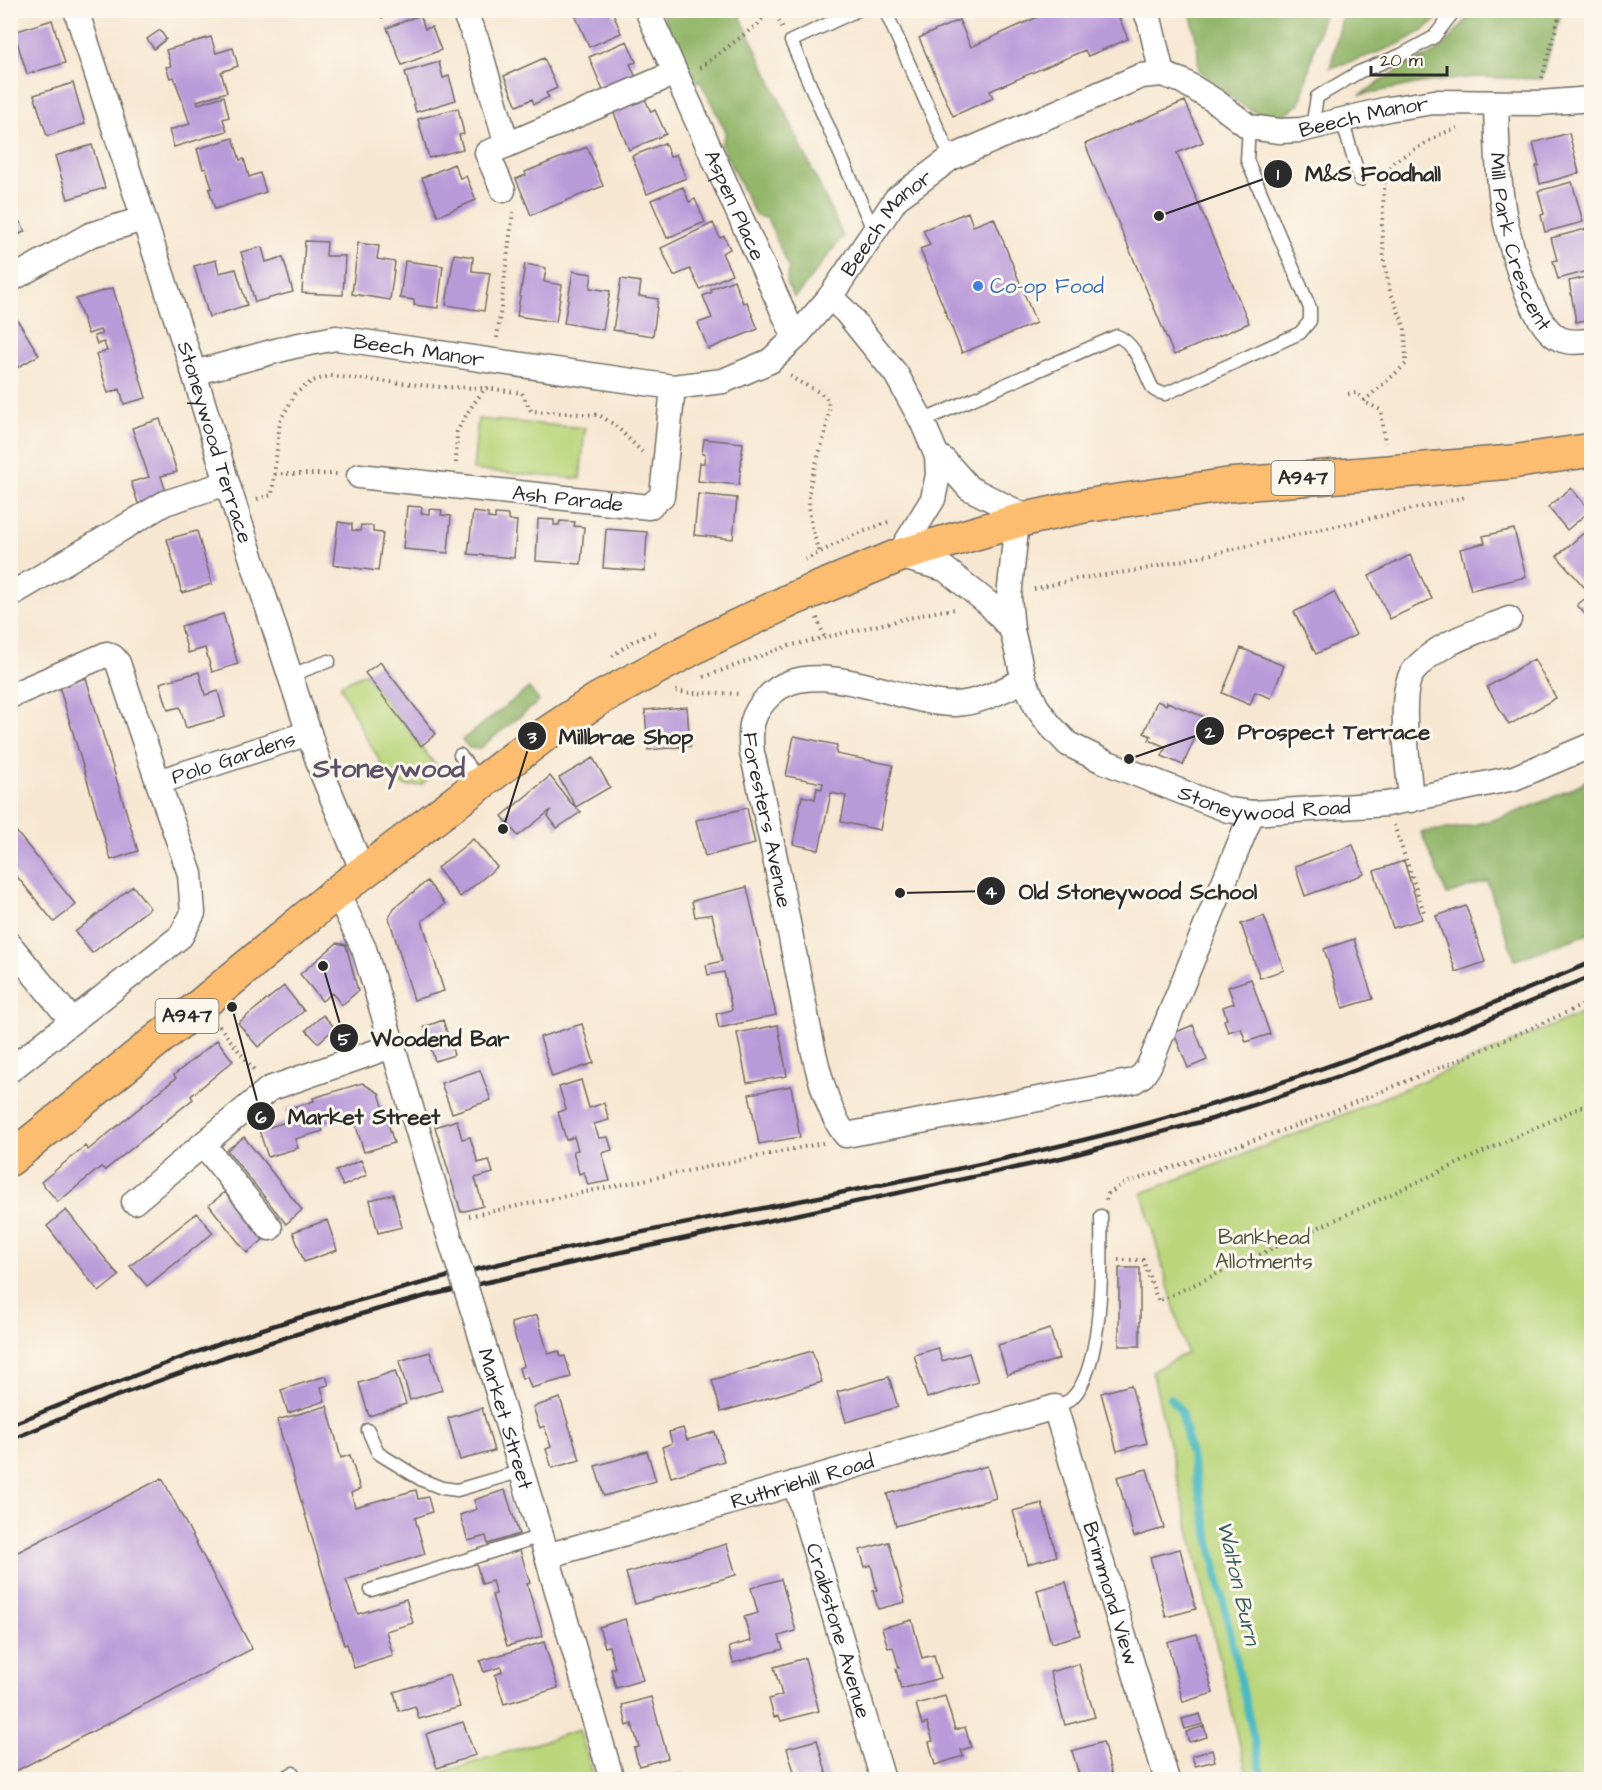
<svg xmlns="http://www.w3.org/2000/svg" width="1602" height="1790" font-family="'Architects Daughter',sans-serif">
<rect width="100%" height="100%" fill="#fbf7ec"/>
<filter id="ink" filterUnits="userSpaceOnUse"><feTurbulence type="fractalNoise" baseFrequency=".0167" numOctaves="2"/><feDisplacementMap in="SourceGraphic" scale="12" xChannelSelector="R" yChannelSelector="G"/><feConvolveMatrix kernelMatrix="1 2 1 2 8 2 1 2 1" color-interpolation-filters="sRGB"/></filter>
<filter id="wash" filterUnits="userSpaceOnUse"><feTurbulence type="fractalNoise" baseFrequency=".008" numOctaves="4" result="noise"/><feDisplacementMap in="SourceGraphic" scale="24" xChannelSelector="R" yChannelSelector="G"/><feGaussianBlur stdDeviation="1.35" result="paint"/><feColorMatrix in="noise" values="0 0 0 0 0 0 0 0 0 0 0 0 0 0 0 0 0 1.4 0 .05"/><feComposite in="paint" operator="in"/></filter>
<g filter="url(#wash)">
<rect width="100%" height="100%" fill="#f7e7d2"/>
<!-- green -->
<path fill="#bad57a" stroke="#728052" stroke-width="1.5" d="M478,419l107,9 -5,51 -107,-9z
M365,673l74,97 -18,15 -13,1 -10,-3 -9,-7 -24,-40 -25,-51z
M1591,1009v770h-343l-96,-408 35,-18 -45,-160 172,-66z
M579,1730l16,49h-175z"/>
<!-- forest -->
<path fill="#93b66a" stroke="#5f704a" stroke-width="1.5" d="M661,11h77l105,225 -48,62 -9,-15 3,-15 -22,-50 -11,-2 -35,-71 5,-13 -25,-49 -9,-4z
M1190,11h134l-24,93c-6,3 -14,11 -20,12 -29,5 -60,-30 -81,-46l-2,-27z
M1344,11v-1l100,1c-27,33 -74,44 -114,57z
M1474,11h87l-19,68 -67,-2 -54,6 -61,12 40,-26 40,-19z
M529,688l10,13 -59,47h-11l-7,-8z
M1591,778v155l-76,27 -28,-79 -40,14 -26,-63c15,-2 31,-3 46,-6 35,-6 94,-30 124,-48z"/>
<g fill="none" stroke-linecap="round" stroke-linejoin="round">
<!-- stream -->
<path stroke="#4bbac0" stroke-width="8" d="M1170,1398l11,13 82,369"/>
</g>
<g id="blocks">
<!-- building -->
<path fill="#b99ad9" d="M379,10h22v1l-19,7z
M573,10h39l9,23 -32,14z
M1053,10h63l12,29 -40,17 -3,-6 -95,41 3,7 -40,18 -34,-78 40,-18 12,27z
M420,15l5,14 7,-2 9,23 -39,15 -15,-37z
M52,20l13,43 -38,11 -13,-42z
M160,30l6,9 -12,10 -7,-10z
M211,37l5,16 17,-5 5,18 -17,6 6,20 -30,9 1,3 26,-8 5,21 -6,2 4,12 -53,16 -5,-17 21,-6 -16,-47 -4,1 -4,-11 5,-1 -5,-16z
M627,41l9,21 -6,2 7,16 -33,13 -15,-36z
M544,58l13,30 -11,5 3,4 -15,7 -2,-5 -15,7 -13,-30z
M439,62l4,16 6,-2 7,24 -40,12 -11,-40z
M73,83l12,41 -38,12 -13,-41z
M644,97l7,15 4,-2 11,24 -37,16 -16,-39z
M1185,101l18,41 -26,11 72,170 -75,32 -89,-211z
M458,108l6,26 -5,1 4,14 -34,9 -11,-39z
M1569,133l10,40 -39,11 -4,-18h3l-6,-23z
M233,138l7,22 4,-1 5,18 11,-4 6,19 -51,17 -6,-20 3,-1 -6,-20 -3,1 -6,-20z
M665,143l5,14 6,-3 10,24 -39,16 -15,-38z
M92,145l13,43 -37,11 -13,-43z
M587,147l16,39 -72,29 -15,-36 10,-4 -1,-3z
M454,164l6,14 6,-2 10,24 -38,16 -16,-38z
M1572,182l11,40 -38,10 -4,-17 3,-1 -6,-23z
M683,187l6,15 6,-3 10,23 -38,16 -16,-38z
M10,205l15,26 -11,7 -4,-5z
M968,212l5,14 21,-8 42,105 -74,30 -42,-104 10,-4 -7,-15z
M713,223l7,15 4,-2 6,13 -8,4 10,21 -32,15 -10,-20 -16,7 -13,-28z
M1586,229l6,22v19l-34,9 -5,-18 4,-1 -6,-22z
M305,241l22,1 -1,14h19l-2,39 -41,-2z
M358,243l21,3 -2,13 18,3 -5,38 -38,-6z
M262,247l4,15 17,-5 10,35 -38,10 -14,-50z
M454,254l19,3 -1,14 18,2 -6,38 -38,-6z
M216,260l3,13 17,-4 11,36 -38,12 -15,-51z
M405,261l38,5 -5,42 -24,-3v-5l-14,-2z
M525,264l21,4 -2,14 18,3 -6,37 -39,-6z
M573,271l19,3 -2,14 20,3 -7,39 -39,-7z
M1592,276v43l-16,3 -7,-41z
M621,279l20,3 -2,14 19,3 -5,37 -40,-6z
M734,280l9,23 4,-1 11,27 -50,20 -10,-26 14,-5 -9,-22 9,-4 -1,-3z
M113,288l33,110 -22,6 -4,-15 -12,4 -12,-39 11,-3 -3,-9 -7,2 -3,-8 8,-2 -2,-4 -12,4 -12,-35z
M15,316l24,39 -29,17v-53z
M160,419l17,53 -16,4 5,16 -27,14 -8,-24 18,-5 -17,-49z
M704,439l39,4 -4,42 -41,-4 2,-18h4l1,-9h-3z
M1571,488l19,23 -23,19 -19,-23z
M698,494l39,4 -4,41 -39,-4z
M407,506l15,1 -1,6 8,1v-5l13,1 -1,5 10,1 -3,37 -45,-4z
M473,512l15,2v4l7,1v-5l13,1v5l9,1 -3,37 -46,-4z
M538,519l16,1v5h5l1,-4 15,1 -1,4 10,1 -3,37 -45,-3z
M338,522l14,2v6l8,1 1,-6 12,1v6l10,1 -5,38 -45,-6z
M1592,526v62l-4,-5 -4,4 -27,-31z
M606,529l41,3 -2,39 -42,-3z
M1514,529l12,48 -55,13 -11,-41 25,-6 -2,-7z
M197,531l15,53 -30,9 -15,-54z
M1410,555l22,44 -42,20 -21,-43z
M1334,592l22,43 -40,19 -22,-42z
M1592,593v29l-15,-17z
M223,614l15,50 -26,8 -7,-24 -17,5 -7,-27z
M1241,648l43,18 -13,32 -16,-6 -5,13 -28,-12z
M1534,659l22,39 -47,27 -22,-38z
M380,662l56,72 -15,12 -56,-73z
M199,672l6,23 13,-4 7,26 -39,11 -6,-21 -12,3 -8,-27z
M86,678l52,173 -27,9 -52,-174z
M1157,701l9,4 1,-3 37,15 -21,48 -21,-9 4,-9 -17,-7 2,-4 -7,-3z
M687,707l3,39 -42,4 -3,-40z
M794,736l43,9 -1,9 57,11 -13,65 -39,-8 5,-26 -15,-3 -12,57 -26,-6 9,-48 13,3 2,-11 5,1 1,-6 -37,-7z
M593,758l17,29 -34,20 -17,-29z
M550,776l20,26 11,10 -24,16 -9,-12 3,-6 -33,26 -16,-20z
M747,808l8,36 -50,12 -9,-36z
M10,824l66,81 -22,17 -44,-54z
M473,839l24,28 -37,30 -23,-29z
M1353,845l11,29 -59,22 -10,-30z
M1404,861l18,58 -29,9 -19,-57z
M427,881l18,23 -23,17 22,70 -30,9 -25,-82 5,-10z
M133,886l17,22 -58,45 -17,-21z
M747,887l29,128 -57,13 -3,-14 16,-4 -8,-38 -16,3 -2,-10 16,-4 -6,-30 -4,-17 -17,3 -3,-16z
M1466,906l19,56 -29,10 -20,-56z
M1264,916l20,54 -24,8 -19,-54z
M1354,939l19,60 -30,9 -19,-59z
M337,943l9,2 12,46 -16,14 -10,-12 -10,8 -22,-27z
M1251,979l19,55 -24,8 -5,-14 -13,4 -4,-12 3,-1 -4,-12 11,-4 -6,-16z
M284,986l20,25 -46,36 -20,-24z
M323,1015l12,13 -17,15 -12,-13z
M443,1020l11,35 -19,6 -11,-34z
M582,1024l12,39 -42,14 -12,-40z
M778,1025l9,51 -40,7 -10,-50z
M1193,1025l14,35 -19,8 -14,-35z
M217,1040l16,21 -42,35 2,3 -88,71 -4,-3 -43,35 -17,-20 44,-36 3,4 88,-72 -2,-3z
M480,1070l11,30 -39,13 -11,-30z
M581,1080l8,28 15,-5 5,17 -15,4 5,14 9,-1 4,13 -10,3 8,28 -22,4 -4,-13 -5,2 -6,-23 5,-1 -4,-13 -8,3 -8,-28 8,-3 -7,-22z
M362,1083l17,10 15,50 -30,9 -11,-36 -32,9 2,6 -28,8 3,9 -30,9 -9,-27 31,-9 -4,-12 28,-8 -1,-3z
M791,1086l9,51 -41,7 -10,-50z
M457,1120l5,19 8,-2 8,26 11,-3 4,13 -18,5 8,28 -22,6 -26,-85z
M244,1137l58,73 -16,14 -59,-74z
M361,1160l6,15 -24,11 -7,-15z
M225,1192l38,48 -16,13 -38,-48z
M393,1194l9,33 -24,6 -8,-33z
M66,1210l53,66 -20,16 -52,-66z
M197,1213l16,20 -66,53 -17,-20z
M327,1220l10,30 -33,12 -11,-30z
M1119,1268h21v78h-21z
M537,1315l11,39 11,-3 2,6 4,-1 6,21 -40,11 -4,-11 -5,2 -3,-11 5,-2 -13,-43z
M1050,1329l9,30 -52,16 -9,-30z
M938,1348l4,13 27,-8 9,29 -51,16 -13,-43z
M812,1351l10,31 -101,30 -9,-32z
M430,1352l12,38 -32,10 -11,-39z
M395,1371l11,33 -37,12 -10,-33z
M326,1376l3,9 -8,2 4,14 -37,12 -7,-23z
M889,1377l9,30 -52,15 -9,-30z
M1131,1385l16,58 -30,8 -16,-58z
M560,1398l20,62 -28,8 -6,-19 5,-2 -3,-10 -4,-11 -4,2 -7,-21z
M327,1406l14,52 9,-3 10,34 -9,4 4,14 61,-17 2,9 10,-2 4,15 -17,6 10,36 -79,26 12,34 48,-15 7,24 -27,8 7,25 -39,12 -7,-24 -3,1 -67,-225z
M482,1408l12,43 -34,9 -12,-42z
M683,1428l4,12 28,-8 9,29 -53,16 -9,-30 10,-4 -3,-11z
M647,1451l9,30 -52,15 -9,-30z
M987,1466l9,32 -100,28 -9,-32z
M1147,1469l17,59 -30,9 -17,-60z
M162,1478l90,171 -242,125v-218z
M505,1490l14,44 -31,10 -2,-8 -18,5 -8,-26 17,-6 -3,-9z
M1042,1503l15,53 -29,8 -15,-53z
M889,1542l16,60 -27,7 -5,-18 4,-1 -6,-25 -6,2 -5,-17z
M727,1544l9,31 -101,29 -9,-31z
M1180,1549l16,60 -30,8 -16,-60z
M520,1550l10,33 -3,1 16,52 -36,10 -15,-51 4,-1 -4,-13 -10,3 -6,-21z
M781,1579l15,52 -17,5 4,13 -50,14 -4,-16 22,-6 -7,-24 14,-4 -7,-25z
M1066,1582l14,53 -29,8 -14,-53z
M625,1619l18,61 -27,8 -5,-19 4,-1 -6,-22 -4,1 -6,-20z
M912,1620l10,38 12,-3 6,23 -39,11 -5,-20 3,-1 -6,-21 -5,1 -6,-20z
M1197,1634l16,59 -30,9 -16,-60z
M544,1642l14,46 -54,16 -9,-29 7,-3 -1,-5 -17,5 -4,-11z
M805,1658l14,53 -38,10 -2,-5 -5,1 -5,-18 13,-4 -8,-28z
M1079,1664l16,53 -30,8 -15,-53z
M450,1675l10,32 -41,12 -4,-13 -16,5 -5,-19z
M945,1696l10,34 10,-3 6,20 -10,3 2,6 -28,9 -6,-23 4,-1 -6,-18 -5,2 -6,-21z
M651,1697l17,61 -29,8 -5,-18 5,-1 -7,-23 -5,2 -5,-21z
M1200,1714l3,10 -18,5 -3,-10z
M463,1722l12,33 -38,13 -11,-34z
M1204,1726l3,11 -18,5 -3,-10z
M817,1740l11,39h-32l-9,-31z
M1103,1742l10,37h-38l5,-1 -8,-27z
M1212,1750l3,11 -20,5 -3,-10z
M684,1773l2,6h-23z"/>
</g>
</g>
<g filter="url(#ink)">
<use href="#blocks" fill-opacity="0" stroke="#726d65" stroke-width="1.5"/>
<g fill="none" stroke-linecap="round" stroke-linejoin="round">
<defs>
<path id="lane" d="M858,10l-67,31 83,191
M885,10l66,148
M1342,120l18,60
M1312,127l5,-30 42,-25 42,-17 33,-18 21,-27
M922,421l195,-85c19,7 27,36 36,53l5,3 7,2 135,-61 10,-12v-13l-63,-148 2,-33
M291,675l38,-14
M460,755l21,27
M1055,1407c5,-2 13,-5 17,-9 32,-31 30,-139 29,-182
M368,1430l10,23 44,27 20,8 15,2 65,-19
M371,1590l170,-54
M280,1780l13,-7"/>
<g id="street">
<path id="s1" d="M76,10l118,363 33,110 95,290 41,99"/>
<path d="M463,10l14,31 30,104 168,-72"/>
<path id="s2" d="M647,10l148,328"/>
<path d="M1145,10l5,12 12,52"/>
<path id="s3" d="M1496,104c1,32 1,65 6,97 4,31 27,124 58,138 9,4 22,3 32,1"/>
<path d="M503,190l-16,-37 20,-8"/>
<path d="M10,280l80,-45 53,-16"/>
<path d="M830,297l16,15 50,62 26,47 15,35 1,19 -5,24 -35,57 47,13 44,35 23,26"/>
<path id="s4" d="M194,373l100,-27 42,-8 337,49 50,-6 47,-20 25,-23 35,-41 66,-98 55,-41 190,-82 21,-2 20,7 33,20 34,26 31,4 21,-1 87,-21 46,-7 106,1 52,-4"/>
<path d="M937,456l7,4 25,28 62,31"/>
<path id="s5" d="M359,476l290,31 13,-11 11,-109"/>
<path id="s6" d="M1017,521l-8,76 3,33 12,50 12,26 13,18 19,20 35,17 125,49 24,3 135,-9 127,-26 78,-33"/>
<path d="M10,595l155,-92 62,-20"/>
<path id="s7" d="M1024,680c-21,10 -44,23 -69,24 -52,1 -143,-52 -185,-9 -19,18 -21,33 -18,58 18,75 32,150 47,225 8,40 21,128 47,157l288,-54 9,-6 6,-9 103,-253"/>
<path d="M10,696l97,-42 6,3 5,6 40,119"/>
<path d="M1411,800c-2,-27 -14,-109 2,-128 22,-29 64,-40 96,-53"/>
<path d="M337,892l27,57 82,277"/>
<path d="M10,945l62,76"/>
<path id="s8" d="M10,1070l171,-134 12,-23 -3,-39 -32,-92 151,-49"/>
<path d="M204,1145l66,83"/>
<path d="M134,1202l135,-113 123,-43"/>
<path id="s9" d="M477,1323l70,233 65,224"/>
<path id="s10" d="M795,1483l88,297"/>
<path id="s11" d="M547,1556l508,-149 112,373"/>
</g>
<path id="primary" d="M10,1159l192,-155 135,-112 206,-156 54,-36 111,-60 85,-41 105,-43 119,-35 67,-15 144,-21 284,-23 80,-12"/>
</defs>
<!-- lane casing -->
<use href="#lane" stroke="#726d65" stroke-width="15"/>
<!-- street casing -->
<use href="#street" stroke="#726d65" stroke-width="27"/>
<!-- primary casing -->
<use href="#primary" stroke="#726d65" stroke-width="36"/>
<!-- path -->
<path stroke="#726d65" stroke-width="4" stroke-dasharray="1.5 4.5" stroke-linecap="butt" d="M773,10l10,18
M700,68l58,-44 11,-14
M1542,78l19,-68
M497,338l16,-126
M790,376c9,7 29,14 36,22 12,14 -16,73 -17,95 -1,21 4,40 10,60
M1348,394l9,-1 9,10 15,7 4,33
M1364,401l42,-37 -1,-36 -15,-37 -6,-30 -2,-36 3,-51 8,-12 48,-28 17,-6
M456,463l1,-31 12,-22 17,-23
M275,474h62
M257,499l15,-4 8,-74 15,-27 17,-13 18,-5 111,11 45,1 36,5 9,18 68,4 16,10 27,27
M805,560l42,-22 44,-17
M1034,589l42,-10 64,-9 326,-73
M817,618l7,18
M612,656l20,-14 26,-11
M704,677l84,-31 151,-35 18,-2
M676,691c20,4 43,1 64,3
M1394,825l31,90
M219,1026l35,44
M1106,1200l2,-6 15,-10 181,-61 162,-66 126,-56
M469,1216l354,-73
M1118,1260h25l15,41 434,-199"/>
<!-- lane -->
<use href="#lane" stroke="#fff" stroke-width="12"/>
<!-- street -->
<use href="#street" stroke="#fff" stroke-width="24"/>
<!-- primary -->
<use href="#primary" stroke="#fcbd6f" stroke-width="33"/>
<!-- rail -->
<path stroke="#2b2b2b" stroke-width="4.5" d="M10,1425c72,-29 144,-58 217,-84 84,-29 170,-52 255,-73 207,-51 419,-81 625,-134 167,-42 327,-105 485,-172
M10,1440l93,-39 124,-45 127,-40 72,-20 172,-39 463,-99 151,-39 128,-43 120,-45 132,-55"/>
<defs>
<path id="street-bridge" d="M446,1226l31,97"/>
</defs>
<!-- street-bridge casing -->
<use href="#street-bridge" stroke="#726d65" stroke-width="27" stroke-linecap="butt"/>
<!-- street-bridge -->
<use href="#street-bridge" stroke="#fff" stroke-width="24"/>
</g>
</g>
<!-- markers -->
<circle fill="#3f7fe0" stroke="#fbf7ec" stroke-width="2" cx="978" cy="286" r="6"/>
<g text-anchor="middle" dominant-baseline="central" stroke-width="6" stroke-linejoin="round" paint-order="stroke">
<!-- shield labels -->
<g fill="#fbf7ec" stroke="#696865" stroke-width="1.5">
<rect x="1271.5" y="461" width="63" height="34" rx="4.5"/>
<rect x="155.5" y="999" width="63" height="34" rx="4.5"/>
</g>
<g font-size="20" font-weight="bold" fill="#2b2b2b">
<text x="1303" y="478">A947</text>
<text x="187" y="1016">A947</text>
</g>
<!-- street labels -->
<g font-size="21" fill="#2b2b2b" stroke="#fbf7ec">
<text stroke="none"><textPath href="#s4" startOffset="1310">Beech Manor</textPath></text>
<text stroke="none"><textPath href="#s2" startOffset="214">Aspen Place</textPath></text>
<text stroke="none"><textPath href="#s4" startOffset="770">Beech Manor</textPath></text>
<text stroke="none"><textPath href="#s3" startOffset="141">Mill Park Crescent</textPath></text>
<text stroke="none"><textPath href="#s4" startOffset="230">Beech Manor</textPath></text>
<text stroke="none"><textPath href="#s1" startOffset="454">Stoneywood Terrace</textPath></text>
<text stroke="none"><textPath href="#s5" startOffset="210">Ash Parade</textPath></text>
<text stroke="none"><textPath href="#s8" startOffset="459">Polo Gardens</textPath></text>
<text stroke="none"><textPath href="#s6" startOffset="448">Stoneywood Road</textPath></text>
<text stroke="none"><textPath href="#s7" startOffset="398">Foresters Avenue</textPath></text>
<text stroke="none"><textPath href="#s9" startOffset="100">Market Street</textPath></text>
<text stroke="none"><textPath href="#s11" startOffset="266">Ruthriehill Road</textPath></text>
<text stroke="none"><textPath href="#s11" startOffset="724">Brimmond View</textPath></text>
<text stroke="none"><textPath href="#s10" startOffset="154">Craibstone Avenue</textPath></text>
</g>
<!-- shop labels -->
<g font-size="21" fill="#366cbe" stroke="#fbf7ec" text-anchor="start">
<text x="990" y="286">Co-op Food</text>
</g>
<!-- park labels -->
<g font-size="21" fill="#4f563f" stroke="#fbf7ec">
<text x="1264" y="1237">Bankhead<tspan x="1264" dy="24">Allotments</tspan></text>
</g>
<!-- water labels -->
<g font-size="22" font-style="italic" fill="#365d5f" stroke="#fbf7ec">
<text transform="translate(1238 1583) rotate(77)">Walton Burn</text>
</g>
<!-- district labels -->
<g font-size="27" font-weight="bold" fill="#5d5268" stroke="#fbf7ec">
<text x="389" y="769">Stoneywood</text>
</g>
</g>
<!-- callouts -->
<path fill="none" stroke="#2b2b2b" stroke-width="2" d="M1159 216L1278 174M1129 759L1210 731M503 829L532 736M900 893L991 891M323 966L344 1038M232 1007L261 1116"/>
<g fill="#2b2b2b" stroke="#fbf7ec" stroke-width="2">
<circle cx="1159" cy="216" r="6"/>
<circle cx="1129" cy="759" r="6"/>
<circle cx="503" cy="829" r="6"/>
<circle cx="900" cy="893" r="6"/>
<circle cx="323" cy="966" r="6"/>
<circle cx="232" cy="1007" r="6"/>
<circle cx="1278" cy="174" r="15"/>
<circle cx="1210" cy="731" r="15"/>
<circle cx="532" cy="736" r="15"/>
<circle cx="991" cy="891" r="15"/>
<circle cx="344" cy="1038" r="15"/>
<circle cx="261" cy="1116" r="15"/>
</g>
<g font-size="18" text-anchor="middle" font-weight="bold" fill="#fff">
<text x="1278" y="180">1</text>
<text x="1210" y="738">2</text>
<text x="532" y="743">3</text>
<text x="991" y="898">4</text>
<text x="344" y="1045">5</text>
<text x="261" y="1123">6</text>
</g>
<g font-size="22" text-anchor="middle" font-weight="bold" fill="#2b2b2b" stroke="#fbf7ec" stroke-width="6" stroke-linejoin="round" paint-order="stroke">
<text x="1373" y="181">M&amp;S Foodhall</text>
<text x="1334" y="739">Prospect Terrace</text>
<text x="626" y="744">Millbrae Shop</text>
<text x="1138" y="899">Old Stoneywood School</text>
<text x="440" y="1046">Woodend Bar</text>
<text x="364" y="1124">Market Street</text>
</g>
<!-- margin -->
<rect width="1602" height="1790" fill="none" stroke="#fbf7ec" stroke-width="36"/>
<!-- scale -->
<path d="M1371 66v9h76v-9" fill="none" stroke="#2b2b2b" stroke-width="3"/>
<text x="1380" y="66" font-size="18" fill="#2b2b2b" stroke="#fbf7ec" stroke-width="4.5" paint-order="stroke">20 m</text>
</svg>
